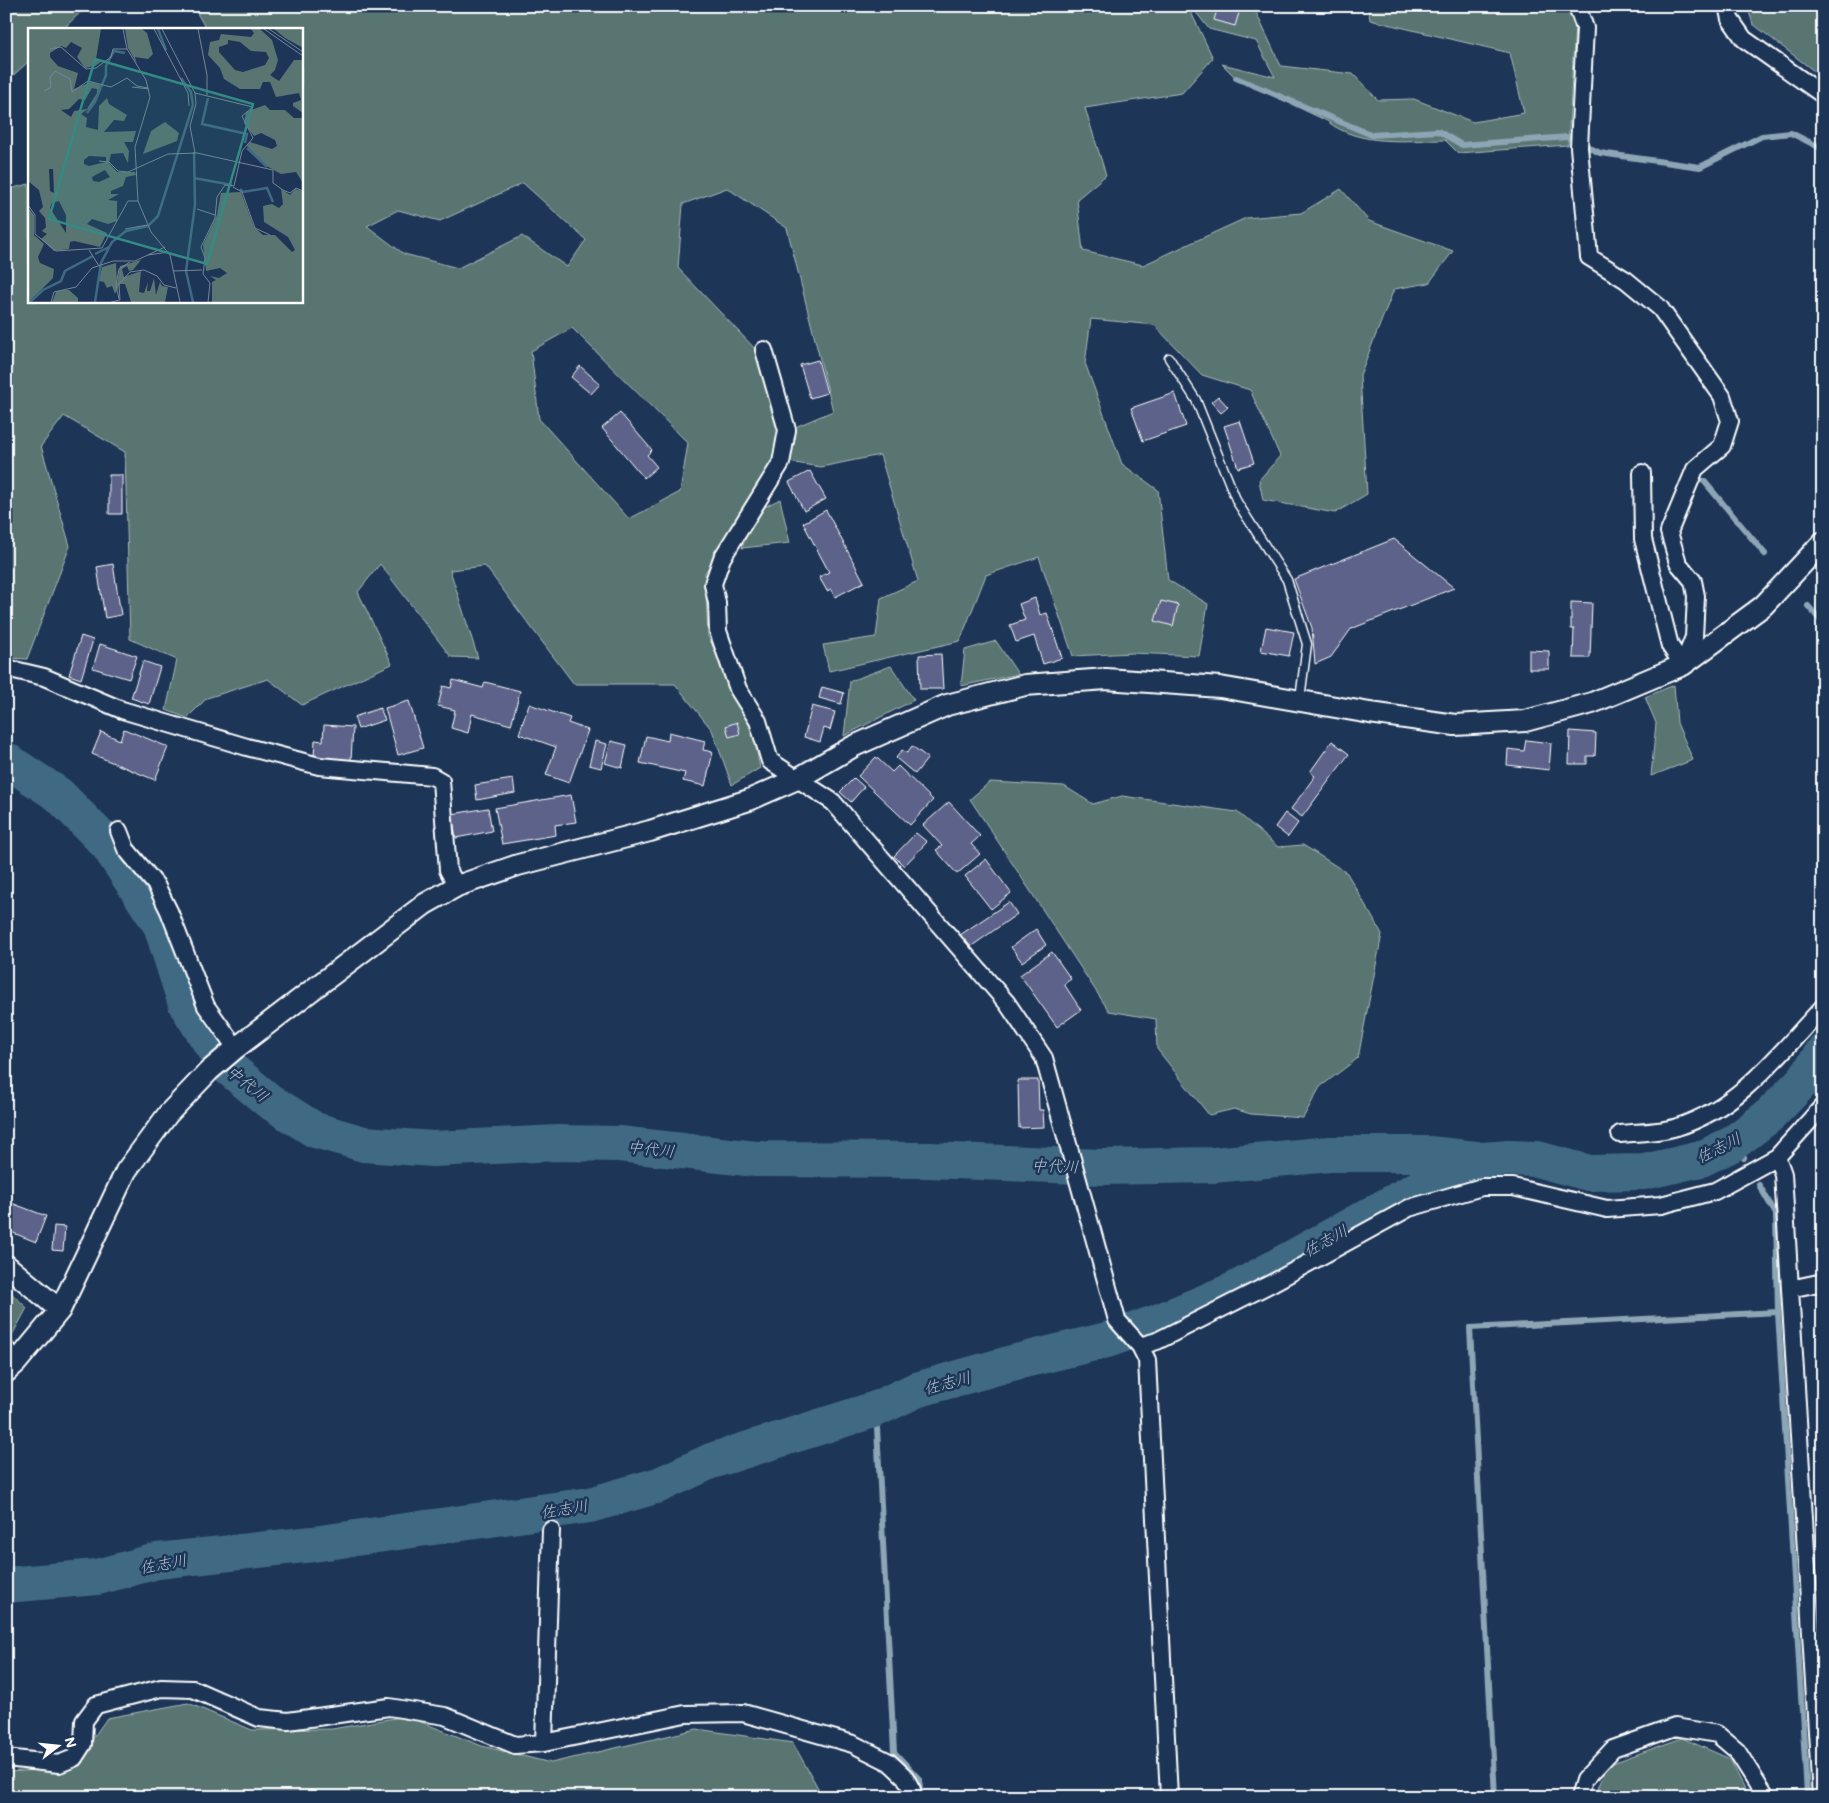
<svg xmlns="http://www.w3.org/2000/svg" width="1829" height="1803" font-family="Mali,'Klee One',sans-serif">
<rect width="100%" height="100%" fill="#1d3557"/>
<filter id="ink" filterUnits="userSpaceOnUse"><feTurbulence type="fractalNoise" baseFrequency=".02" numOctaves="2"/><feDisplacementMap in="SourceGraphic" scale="10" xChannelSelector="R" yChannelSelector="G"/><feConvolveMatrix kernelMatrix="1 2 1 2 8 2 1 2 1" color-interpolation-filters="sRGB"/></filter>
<g filter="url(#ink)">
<!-- green -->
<path fill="#587572" stroke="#acbab8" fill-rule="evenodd" d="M6,6h81l-24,23h-34v32l-23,21z
M193,6h995l25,52 -31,35 -97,15 21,67 -29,24 6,52 60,14 103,-47 55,-5 40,-24 28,32 84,30 -24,32 -35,6 -34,86 7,119 -32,19 -72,-13 -4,-20 21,-24 -30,-66 -48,-15 -48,-50 -63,-6 -6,44 37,101 36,26 10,90 40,24 -9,52 -67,-3 -59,3 -34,-99 -53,18 -26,66 -131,30 -6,-26 53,-8 5,-39 37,-17 -38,-126 -59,12 -46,-7 -70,113 3,63 45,96 7,36 -28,17 -20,-55 -37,-46h-101l-89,-118 -35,4 28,88 -27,-1 -71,-93 -22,28 34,72 -90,41 -34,-26 -61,19 -20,20 -21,-8 11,-50 -47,-21 -5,-187 -61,-36 -23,30 29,100 -43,113 -21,-1v-468l23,-6v117h272v-272h-95zM523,183l63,57 -19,27 -45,-31 -64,32 -54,-14 -37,-28 31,-16 42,11zM727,188l60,40 46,183 -52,22 -22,-80 -81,-85 5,-64zM572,328l116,115 -8,49 -51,27 -90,-100 -8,-68z
M1191,6h62l28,60 72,8 25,26 36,-1 59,23 51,-9 -14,-60 -140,-33 -2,-14h195l12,18 -7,121 -110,8 -13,-13c-39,0 -86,7 -118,-19l-91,-43 -14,-14 53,13 -19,-36 -47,-12z
M1747,6h76v72l-70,-54z
M780,499l10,44 -48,5 13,-36z
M996,641l22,33 -57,12 4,-36z
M891,666l23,34 -70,36 6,-55z
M1674,685l3,38 16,37 -42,16 5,-53 -11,-26z
M990,782l74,4 29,18 29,-8 115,16 41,35 25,-2 44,28 35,61 -24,124 -38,29 -17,31 -52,-4 -17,-5 -25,6 -52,-66 -1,-30 -47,-8 -139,-212z
M6,1288l21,20 -17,31 -4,-7z
M188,1703l64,27 80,-1 74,-13 76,30 69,17 146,-34 96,14 30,54h-817v-25l66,-4 35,-50z
M1682,1738l48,21 19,38h-154l12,-32z"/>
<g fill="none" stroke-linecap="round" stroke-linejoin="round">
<!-- stream -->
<path stroke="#8ca6b5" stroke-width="6" d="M1236,78l136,57 66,-4 24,14 107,-8 31,16 100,14 62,-31 29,-3 32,16
M1704,481l61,73
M1808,606l15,17
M1732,1144l12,14
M1778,1312l29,483
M876,1409l18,343 25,27 2,18
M1495,1797l-25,-469 308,-16 -2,-98 -17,-29"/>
<!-- river -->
<path stroke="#3f6a84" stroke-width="36" d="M6,760l53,35 49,50 53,80 25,79 37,59 46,38 46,29 49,14 69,5 124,-6 62,1 137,15 173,1 173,7 111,-2 117,-11h99l47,5
M6,1585l91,-8 60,-16 156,-17 277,-39 69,-20 52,-24 165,-52 40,-19 96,-27 95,-23 48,-17 81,-34 203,-112 44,-17 25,-2 29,1 52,14 55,-1 57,-13 31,-15 38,-29 34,-35 19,-28"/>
</g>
<!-- building -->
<path fill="#5b6289" stroke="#fff" d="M1218,6h23l-6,20 -21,-6z
M818,360l9,33 -17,5 -10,-33z
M580,366l20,18 -9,10 -20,-17z
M1175,393l11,33 -43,15 -12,-33z
M1218,396l10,11 -7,6 -10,-11z
M620,413l32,37 -5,5 10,12 -13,11 -42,-50z
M1240,421l14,42 -16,5 -14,-42z
M810,471l16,28 -22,12 -15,-29z
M109,475h13v39h-13z
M826,510l38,72 -29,15 -4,-8 -4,2 -8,-14 10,-5 -26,-49z
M1394,539l60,49 -103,41 -20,28 -16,7 -3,-36 -18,-49z
M113,564l8,51 -16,3 -8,-51z
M1035,598l5,17 7,-2 15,45 -19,6 -9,-28 -18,6 -6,-17 15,-5 -6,-16z
M1161,601l17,4 -5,21 -18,-5z
M1571,602l21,1 -2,55h-17l1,-29h-3z
M1266,627l28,5 -5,24 -28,-5z
M81,636l12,4 -12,39 -12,-4z
M100,644l37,12 -8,23 -36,-11z
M1529,650l20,1v18h-20z
M941,654l2,35h-23l-1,-34z
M143,661l17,6 -11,37 -18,-6z
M453,680l30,8 2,-6 35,9 -9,34 -39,-11 -4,19 -17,-5 4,-18 -17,-4 5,-20 8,2z
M822,687l22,6 -3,11 -22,-6z
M409,701l14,47 -25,7 -13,-47z
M529,704l41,14 -2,5 20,7 -19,53 -23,-8 10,-28 -37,-13z
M812,706l23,6 -5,18 -6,-2 -4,14 -16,-5z
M380,708l5,12 -27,9 -4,-12z
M737,722l3,12 -11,3 -3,-11z
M324,725l29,2 -2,33 -37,-3 1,-17 8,1z
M124,729l44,18 -13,33 -63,-26 9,-22 19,8z
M1570,731l26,2 -1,23h-8v8h-18z
M669,732l36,9 -2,9 10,2 -8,34 -22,-5 2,-8 -45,-10 6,-27 22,5z
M1526,740l25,3 -2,27 -42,-5 1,-16 16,2z
M595,741l12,3 -6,24 -12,-3z
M611,741l16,4 -5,23 -17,-5z
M1332,741l17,13 -47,63 -11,-8 24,-33 -5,-4z
M912,746l16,12 -13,16 -19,-16 6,-8 5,3z
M876,757l16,15 6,-6 35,34 -23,25 -52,-49z
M854,778l10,9 -13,15 -11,-10z
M513,779l2,14 -38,7 -2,-15z
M571,795l5,27 -21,3 1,10 -54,9 -7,-36z
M949,802l31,34 -9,8 9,10 -23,20 -21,-24 6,-4 -19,-21z
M488,808l4,23 -36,7 -4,-24z
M1285,813l13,10 -10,14 -13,-10z
M916,833l11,9 -23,24 -10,-10z
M986,859l25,34 -20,16 -26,-33z
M1009,902l8,12 -48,34 -9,-13z
M1036,929l10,16 -24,17 -11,-15z
M1052,952l19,27 -7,5 17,26 -24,17 -37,-52z
M1018,1080h20l1,30h4l1,17 -25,1z
M6,1201l40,15 -10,26 -30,-12z
M54,1226l11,1 -2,24 -11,-1z"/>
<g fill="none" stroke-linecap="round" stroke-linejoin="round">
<defs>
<path id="service" d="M1169,358l27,42 41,102 50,78 20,64 -7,55"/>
<path id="minor" d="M1577,6l8,22 -6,119 10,110 37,23 34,28 62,88 8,25 -8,25 -27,23 -26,63 9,31 15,18 3,15 -2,41 -11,28
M1727,6l3,13 14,20 79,56
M764,350l23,80 -6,33 -59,95 -9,26 4,19 1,28 20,58 20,32 12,40 63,41 174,201 37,55 73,262 23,26 7,14 22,437
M1642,473l1,66 27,107 13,19
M6,668l38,9 78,33 125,37 72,19 113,10 9,5 7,89 9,16
M119,831l7,18 30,36 13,26 37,95 30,42
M1620,1134c18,-2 39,-1 57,-7 62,-19 103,-74 146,-120
M1777,1157l6,17 38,623
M1790,1289l33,-7
M1140,1346l17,-5 115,-58 137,-75 73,-21h31l94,22 54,-4 54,-14 62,-34 46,-51
M6,1349l10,14
M544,1743l7,-213
M6,1758l53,6 15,-6 9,-14 1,-23 12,-16 65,-17 32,1 66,29 29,3 101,-14 56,9 70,29 29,-2 141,-29 58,-1 110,31 36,18 16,15 7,13 -1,7
M1579,1797l5,-17 29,-31 62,-22 42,7 20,17 29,46"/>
<path id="tertiary" d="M6,1265l54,45
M6,1372l10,-9 44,-53 66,-139 42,-57 41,-43 27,-23 189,-144 32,-18 61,-21 132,-34 99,-31 48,-21 57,-33 93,-41 78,-20 81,-6 114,8 150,26 85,12 70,-4 67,-18 91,-38 80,-59 60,-64"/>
</defs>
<!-- service casing -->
<use href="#service" stroke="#fff" stroke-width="11"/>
<!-- minor casing -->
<use href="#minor" stroke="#fff" stroke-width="20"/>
<!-- tertiary casing -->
<use href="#tertiary" stroke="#fff" stroke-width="24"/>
<!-- service -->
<use href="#service" stroke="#1d3557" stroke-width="8"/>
<!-- minor -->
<use href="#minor" stroke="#1d3557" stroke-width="16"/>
<!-- tertiary -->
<use href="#tertiary" stroke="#1d3557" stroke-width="20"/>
</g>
</g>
<g text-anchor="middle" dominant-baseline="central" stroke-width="5" stroke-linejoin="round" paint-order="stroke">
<!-- water labels -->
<g font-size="16" font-style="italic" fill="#b2c3ce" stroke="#1d3557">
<text transform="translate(248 1083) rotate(39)">中代川</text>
<text transform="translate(1718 1147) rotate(-27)">佐志川</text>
<text transform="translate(651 1148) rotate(6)">中代川</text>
<text transform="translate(1055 1165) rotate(2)">中代川</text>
<text transform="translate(1325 1240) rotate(-29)">佐志川</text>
<text transform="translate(947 1382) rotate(-15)">佐志川</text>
<text transform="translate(564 1508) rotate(-9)">佐志川</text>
<text transform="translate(163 1563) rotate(-10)">佐志川</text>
</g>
</g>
<!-- overview -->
<g transform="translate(28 28)">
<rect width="275" height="275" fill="#1d3557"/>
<path d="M0,1h73l-5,30 7,1 -8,6 -10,2 -8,-11 5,-9 -11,-6 -5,6 -5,-2 -11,7v4l8,9 20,7 -4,16 17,-7 10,3 -7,20 -13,9 6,4 -1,9 12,3 1,-24 8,-8 2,6 18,11 -3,6 -10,-1 -10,12 32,-1 -3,11h-9l5,9 -1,12 -5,-10 -12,1 -2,9 8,9h18l1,3 -10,2 -3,9 -12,5v3h8l-11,6 9,1v20l-9,3 -16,-5 -5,5 20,9 -7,14 -26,-6 -4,1 -1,7 -15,2 -13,-12 6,-5 -5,-3 4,-4 -1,-9 -6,-7 4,-4 -4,-17 -11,-9zM64,60l5,1v4l-10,16 -13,2 -3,6 -10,-7 8,-1 10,-10 6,1zM61,128l17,1v5l-17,4 -5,-2v-4zM21,141h4l1,24 -4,-2zM77,142l5,7 -11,5 -6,-1 -1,-4zM31,173l7,14v18l-16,-25 2,-5zM97,1h17l5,4 6,21 -5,5 -13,-2 2,7 -9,-16zM223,1h9l12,11 6,20 -3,10 -5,5 9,6 15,-21h9v53l-10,-7v-3l8,-3 -2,-7 -23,4 -6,-15h-7l-3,7h-20l-16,-10 -4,-11 -12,-13 2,-13 9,-2 2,-6 30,3 3,-4zM200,12l12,2 11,9 15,1 3,6 -4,7 -22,7 -8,-2 -16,-18v-5l9,-3zM246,1h29v19l-18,-10zM237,77l5,5h15l9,8h9v65l-7,-11 -15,2 -18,-10 -16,-18 3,-4 22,7 5,-3 -2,-6 -14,-7 -7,3 -10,-13 2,-11zM137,94l14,11 -2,8 -34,13 8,-23zM253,161l9,6 5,-6 8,2v111h-91v-20l4,-2 -6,-4 9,2 8,-5 -7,-5 -14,3 -3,-26 14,-30 4,-22 20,-1 13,35 9,8h12l17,17 3,-2 -7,-13 -24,-15 -1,-16 9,-2 7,4 4,-4zM0,179l6,8v20l10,9 -6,13 2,6 14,6 -1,9 -24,24zM113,232l-8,10 -4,1 -2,-5 -5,3 2,8 17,-6 -2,21 5,1 4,-11 -1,9h3l4,-13 2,17 4,-13 2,4 6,1 -3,15h-34l-6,-18h-5l-5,10 -3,-8 -5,2 -3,-6 -5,-1 3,-14 14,-4 1,21 3,-18zM34,262h7l9,8v4h-26l4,-10z" fill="#587572" fill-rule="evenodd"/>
<path fill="none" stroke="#3f6a84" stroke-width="2.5" d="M130,1l8,21M180,70l-6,26 45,10 -2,9M59,85l8,-11 11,-27v-9l8,-15 11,2M219,120l20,19M166,150l38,7M212,161l3,3 24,-4 6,14M67,226l14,-7M2,274l13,-12 18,-9 4,-10 28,-15M67,274l6,-39 11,-21 14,-11 22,-5 10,-10 35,-111 -2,-13 -10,-14M165,274l-7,-31 9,-66 -1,-53"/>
<path fill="none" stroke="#77869a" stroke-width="1" d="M95,1l4,20 19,31 4,17 -15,50 3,54 13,31 19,23 10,47M126,1l34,64 1,13M134,1l33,64 1,11 -6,22 5,27M170,1l9,46v20M236,1l39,27M241,1l34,23M22,21l11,-2 25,22 10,-1 15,-11 2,-8h14M104,59l17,2M16,63l7,-4 -1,-9 5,-7 15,8 2,13 16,-11 23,6 16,-9 10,8 11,2M167,65l58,14M71,133l10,1 9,9 10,1 40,-18 29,-1 76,17v13l10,7 7,3 6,-5 7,3M205,159l9,5 13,36 15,7M0,177l7,10v19l21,17 46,-3 26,-47h10M169,181l18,6M97,201l22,-4M61,222l10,16M120,227l21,-3M145,243l29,-1M91,271l-3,-14 3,-16 11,-7M23,274l3,-10 22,-5 16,-19 21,-7h22l30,-14M83,274l9,-2 -1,-16 11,-12 14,-2 13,6 7,9 12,3M180,274l2,-19 -7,-9 2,-16 -4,-11 14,-29 2,-21 8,-12 9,1 8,-35 11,-13 -11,-22 11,-9"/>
<path fill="#338b84" fill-opacity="0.15" stroke="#338b84" stroke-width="2.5" d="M67,31l158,45 -46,160 -158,-45z"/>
<rect width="275" height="275" fill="none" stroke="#fff" stroke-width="2.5"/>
</g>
<!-- margin -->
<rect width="1829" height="1803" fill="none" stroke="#1d3557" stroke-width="25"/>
<rect x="12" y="12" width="1804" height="1778" fill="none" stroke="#fff" stroke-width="2" filter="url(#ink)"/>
<!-- north arrow -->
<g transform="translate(58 1746) rotate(74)" stroke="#1d3557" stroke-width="4" paint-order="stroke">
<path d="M0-4L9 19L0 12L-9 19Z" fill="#ffffff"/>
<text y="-8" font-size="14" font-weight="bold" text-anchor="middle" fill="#ffffff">N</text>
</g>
</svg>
